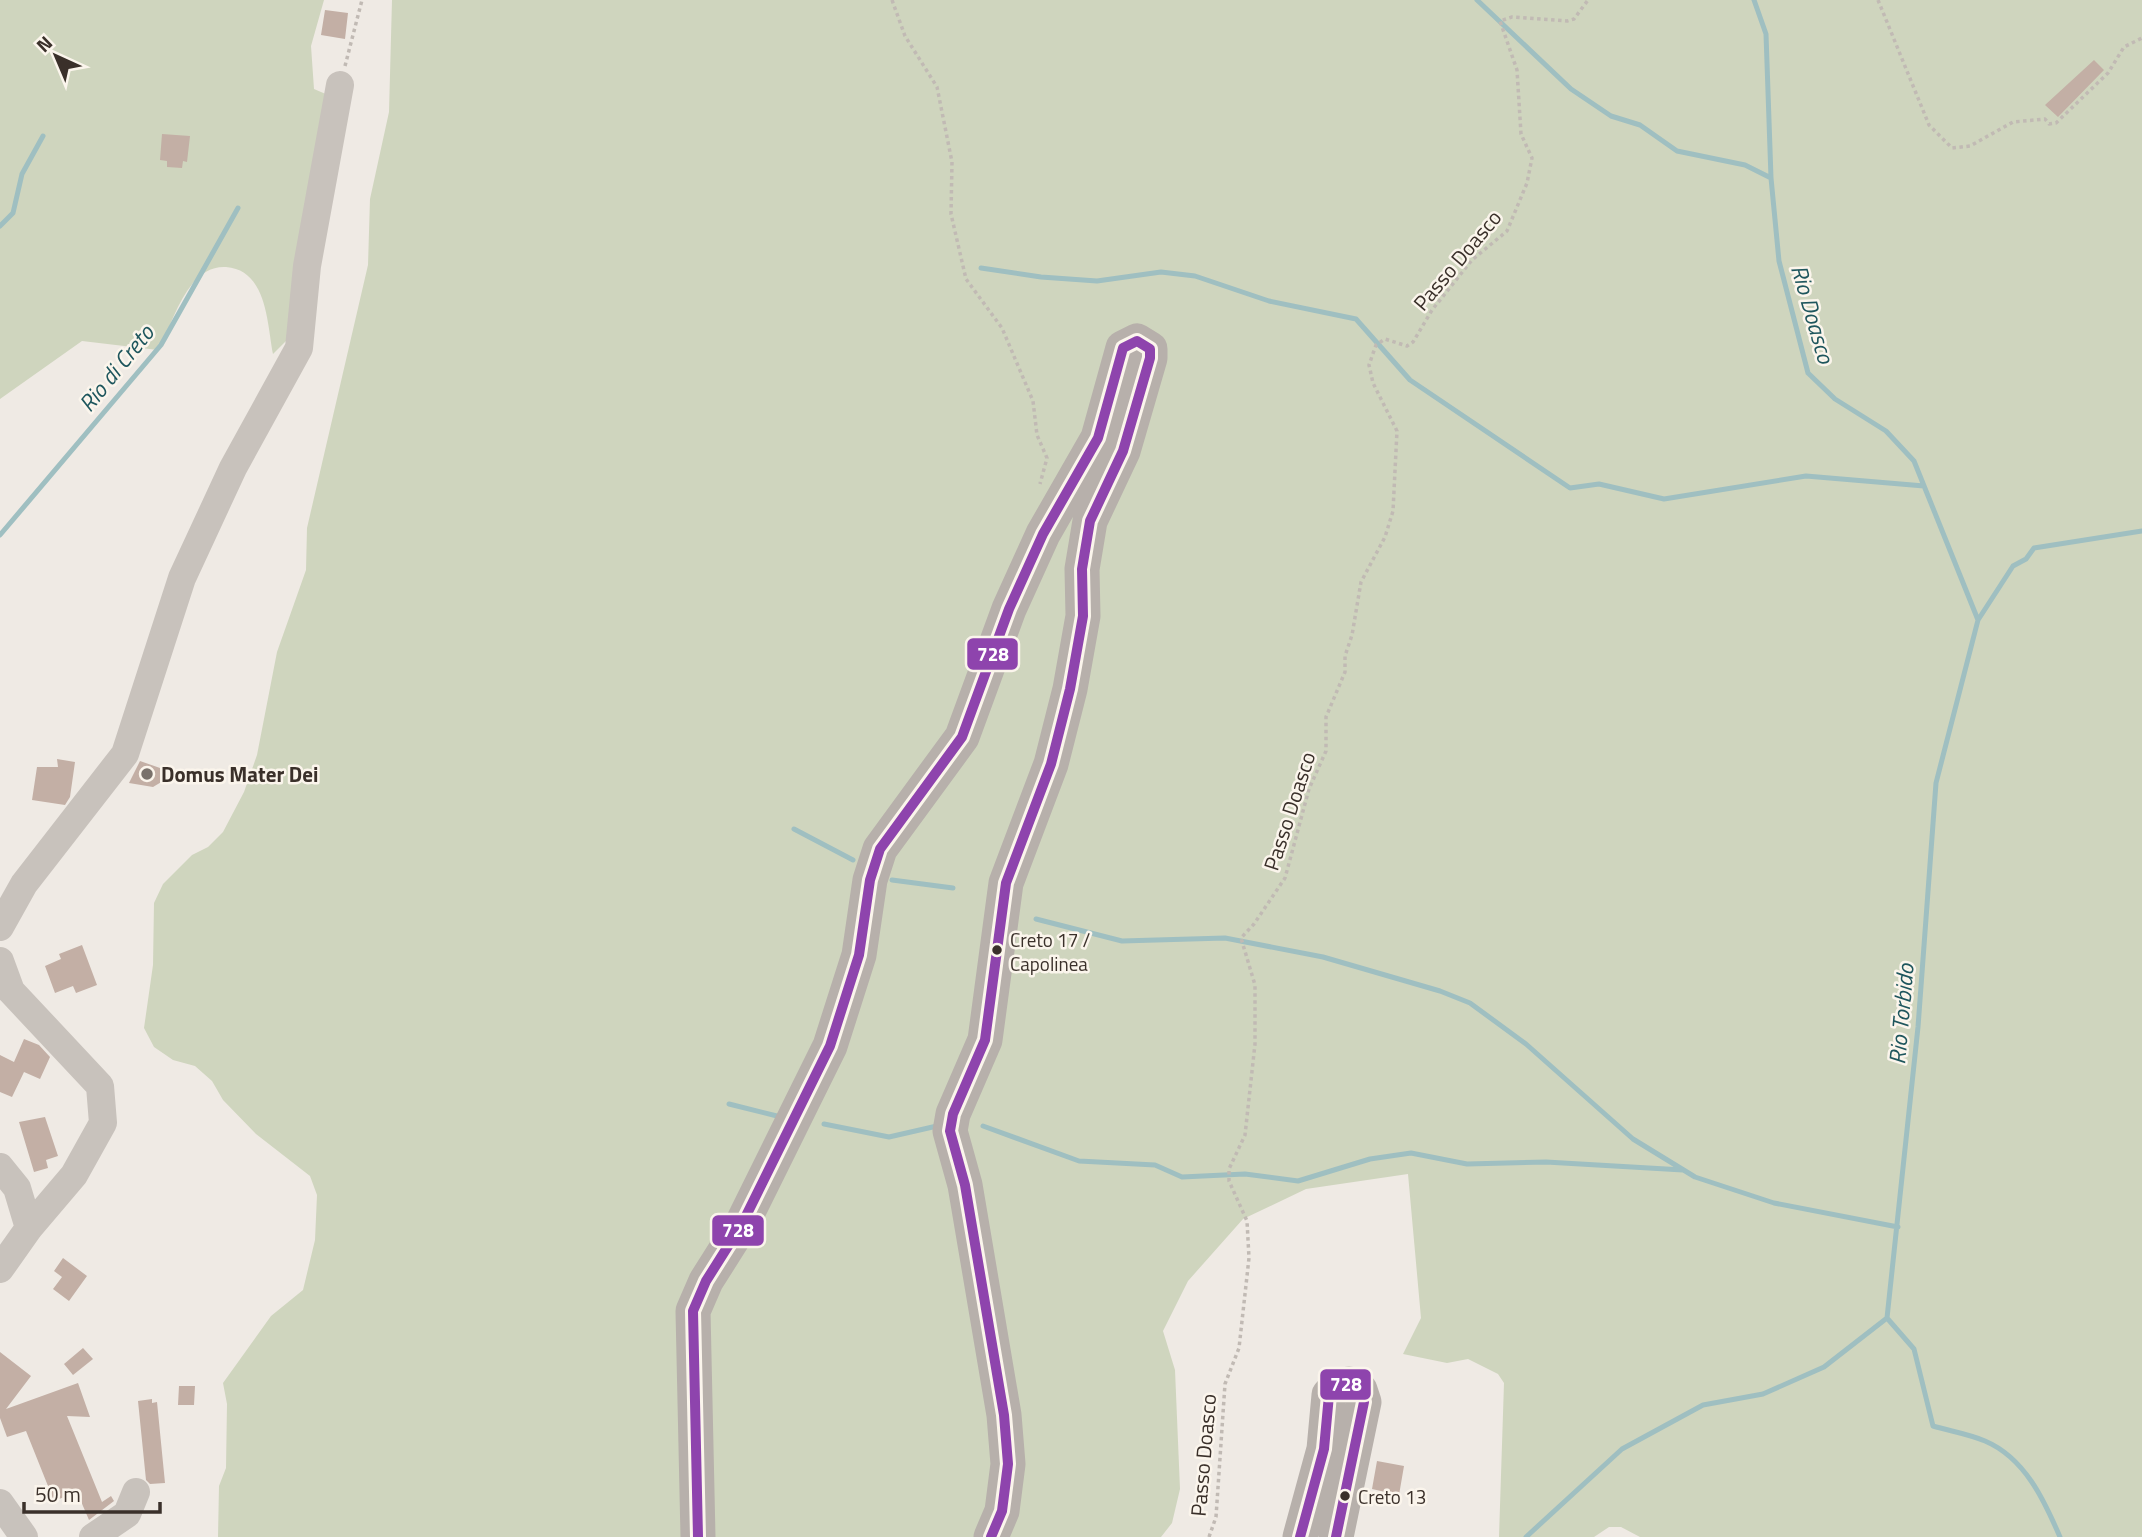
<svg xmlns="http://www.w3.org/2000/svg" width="2142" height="1537" font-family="'Titillium Web',sans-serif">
<rect width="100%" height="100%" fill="#efeae4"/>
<!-- green -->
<path fill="#cfd5be" d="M0,0h324l-13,46 3,43 14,6 -30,234 -25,25c-6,-31 -6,-84 -47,-87 -13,-1 -25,6 -33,16 -16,19 -23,45 -35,67l-76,-9 -82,58z
M392,0h1750v1537h-502l-19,-10h-12l-15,10h-95l5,-154 -6,-9 -30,-15 -21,4 -44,-9 18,-36 -13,-144 -102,15 -63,30 -55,62 -25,50 12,39 5,119 -8,34 -11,14h-157l-42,-406 56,-245 44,-118 25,-335 -124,268 -35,63 -91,227 -46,106 -96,178 -10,262h-467l1,-51 7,-18 1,-64 -4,-21 48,-67 32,-26 12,-50 2,-45 -7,-19 -54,-42 -33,-34 -11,-19 -17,-15 -22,-6 -19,-13 -10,-19 9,-63 1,-62 9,-19 29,-29 16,-8 15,-15 21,-40 13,-37 20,-103 29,-82 1,-42 61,-263 2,-66 19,-87z
M1079,492l-8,123 -118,572 43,276 -18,74h-268l-4,-223 176,-431z"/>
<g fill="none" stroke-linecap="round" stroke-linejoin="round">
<!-- stream -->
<path stroke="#9fbfc1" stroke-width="5" d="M1477,0l94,89 40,27 29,9 37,26 68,14 26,13
M1754,0l12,34 5,144 8,83 29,112 27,26 51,32 28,30 64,159
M0,226l13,-13 9,-39 21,-38
M981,268l60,9 56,4 64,-9 34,4 74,25 87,18 54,61 160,108 29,-4 65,15 142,-23 118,10
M0,535l161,-190 77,-137
M794,829l59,31
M892,880l61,8
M1036,919l86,22 103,-3 98,19 117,34 30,12 56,41 107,95 62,38 79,26 124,24
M729,1104l52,13
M824,1124l65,13 48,-11
M983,1126l96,35 76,4 27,12 63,-3 53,7 72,-22 41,-6 56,11 79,-2 137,8
M1526,1537l96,-88 81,-44 60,-11 61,-27 63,-49
M2060,1537c-16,-37 -35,-79 -75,-96 -16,-7 -35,-10 -52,-15l-19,-77 -27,-31 31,-291 18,-244 42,-163 35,-54 13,-7 8,-11 108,-17"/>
</g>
<!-- building -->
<path fill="#c3afa5" d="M325,10l23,3 -3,26 -24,-4z
M2094,60l10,10 -46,47 -13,-12z
M162,134l28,2 -3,26 -4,-1 -1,7 -15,-1v-6l-7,-1z
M57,759l18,3 -5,35 -5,8 -33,-5 5,-33h21z
M140,761l20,7 5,8 -2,5 -10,6 -24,-4z
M82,945l15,40 -21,8 -3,-7 -18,7 -10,-27 16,-7 -2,-5z
M24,1039l15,6 11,12 -10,22 -16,-7 -12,25 -12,-5v-37l14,7z
M45,1117l13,39 -12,4 2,8 -14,4 -15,-50z
M63,1258l24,18 -18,25 -16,-12 9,-12 -8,-6z
M83,1348l10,11 -20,16 -9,-11z
M0,1352l31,24 -25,33 72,-26 12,34 -23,-1 35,86 9,-6 3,5 -25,19 -12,-28 -23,9 -28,-70 -19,6 -7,-19z
M179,1386h16l-1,19h-16z
M152,1399v4l5,-1 8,81 -15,1 -4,-4 -8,-79z
M1377,1461l27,5 -5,29 -27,-6z"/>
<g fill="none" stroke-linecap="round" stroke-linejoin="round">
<!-- path -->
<path stroke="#c1bab4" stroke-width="3.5" stroke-dasharray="3.5 3.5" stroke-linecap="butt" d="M892,0l13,36 32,51 15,75 -1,52 15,65 36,49 31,73 4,34 10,23 -7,26
M1878,0l51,125 23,23 18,-2 43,-24 32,-3 4,5 7,-1 52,-50 16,-26 18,-9
M345,66l17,-66
M1209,1537l7,-20 9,-133 14,-36 10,-90 -2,-37 -18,-40v-12l16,-34 10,-91v-59l-14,-47 13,-14 31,-46 24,-89 17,-38v-34l19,-45v-16l7,-21 9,-53 24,-45 8,-26 4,-80 -24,-48 -4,-18 7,-20 9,-6 22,7 6,-4 19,-32 40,-50 35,-29 20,-48 5,-25 -11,-24 -4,-64 -17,-49 12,-4 55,4 7,-2 14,-19"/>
<!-- minor -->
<path stroke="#c8c2bc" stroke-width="28" d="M0,927l24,-43 101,-130 57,-176 51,-110 66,-120 8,-82 33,-181
M0,961l11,30 89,95 3,37 -29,52 -45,53 -29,41
M0,1167l17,21 12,40
M0,1503l24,34
M93,1537l34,-23 9,-22"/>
<!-- major -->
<path stroke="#b7b0ab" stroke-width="35" d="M698,1537l-5,-226 13,-30 36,-57 88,-178 29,-91 11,-75 10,-31 82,-112 47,-128 34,-75 55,-96 25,-90 14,-7 13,8v9l-27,93 -33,70 -8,48 1,47 -13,73 -19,75 -45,119 -21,157 -32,74 -3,17 15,54 39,230 4,49 -6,47 -11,26
M1300,1537l24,-88 5,-54 8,-9 12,-2 11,6 4,12 -28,135"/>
<defs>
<path id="bus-1" d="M698,1537l-5,-226 13,-30 36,-57 88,-178 29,-91 11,-75 10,-31 82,-112 47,-128 34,-75 55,-96 25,-90 14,-7 13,8v9l-27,93 -33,70 -8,48 1,47 -13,73 -19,75 -45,119 -21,157 -32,74 -3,17 15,54 39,230 4,49 -6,47 -11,26
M1300,1537l24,-88 5,-54 8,-9 12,-2 11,6 4,12 -28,135"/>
</defs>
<!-- bus-1 casing -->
<use href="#bus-1" stroke="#fbf5ec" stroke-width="16"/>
<!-- bus-1 -->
<use href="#bus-1" stroke="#8e44ad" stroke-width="10"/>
</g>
<!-- markers -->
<circle fill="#79716b" stroke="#fbf5ec" stroke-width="2.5" cx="147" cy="774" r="7"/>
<g fill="#3a302a" stroke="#fbf5ec" stroke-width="2.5">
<circle cx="997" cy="950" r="6"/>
<circle cx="1345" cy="1496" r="6"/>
</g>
<g text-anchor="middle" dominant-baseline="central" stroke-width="5" stroke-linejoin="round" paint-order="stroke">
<!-- bus labels -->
<g font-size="19" fill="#3a302a" stroke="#fbf5ec" text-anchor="start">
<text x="1010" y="939">Creto 17 /<tspan x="1010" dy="24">Capolinea</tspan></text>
<text x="1358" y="1496">Creto 13</text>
</g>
<!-- street labels -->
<g font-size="21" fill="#3a302a" stroke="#fbf5ec">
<text transform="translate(1457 260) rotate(-50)">Passo Doasco</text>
<text transform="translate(1289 811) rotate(-72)">Passo Doasco</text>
<text transform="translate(1203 1455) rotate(-85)">Passo Doasco</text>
</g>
<!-- poi labels -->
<g font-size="21" font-weight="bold" fill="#3a302a" stroke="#fbf5ec" text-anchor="start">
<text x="161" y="774">Domus Mater Dei</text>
</g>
<!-- water labels -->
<g font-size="23" font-style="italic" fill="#1e565d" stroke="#fbf5ec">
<text transform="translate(1813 314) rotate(74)">Rio Doasco</text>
<text transform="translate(116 368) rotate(-51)">Rio di Creto</text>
<text transform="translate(1901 1014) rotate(-85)">Rio Torbido</text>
</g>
</g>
<g stroke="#fbf5ec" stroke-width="2.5">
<rect x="966" y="637" width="53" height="34" rx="7" fill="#8e44ad"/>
<rect x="711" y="1214" width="54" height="33" rx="7" fill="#8e44ad"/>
<rect x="1319" y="1368" width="53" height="33" rx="7" fill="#8e44ad"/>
</g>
<g font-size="19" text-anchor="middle" font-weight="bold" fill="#fff">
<text x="993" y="661">728</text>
<text x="738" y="1237">728</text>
<text x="1346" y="1391">728</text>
</g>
<!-- north arrow -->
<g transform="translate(56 56) rotate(316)" stroke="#fbf5ec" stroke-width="5" paint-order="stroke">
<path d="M0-5L12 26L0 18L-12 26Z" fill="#3a302a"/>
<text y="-10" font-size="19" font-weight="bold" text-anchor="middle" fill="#3a302a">N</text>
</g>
<!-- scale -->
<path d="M24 1502v10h136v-10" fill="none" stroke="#3a302a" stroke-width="3.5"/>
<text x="35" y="1502" font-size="21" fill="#3a302a" stroke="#fbf5ec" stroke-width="5" paint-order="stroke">50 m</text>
</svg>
